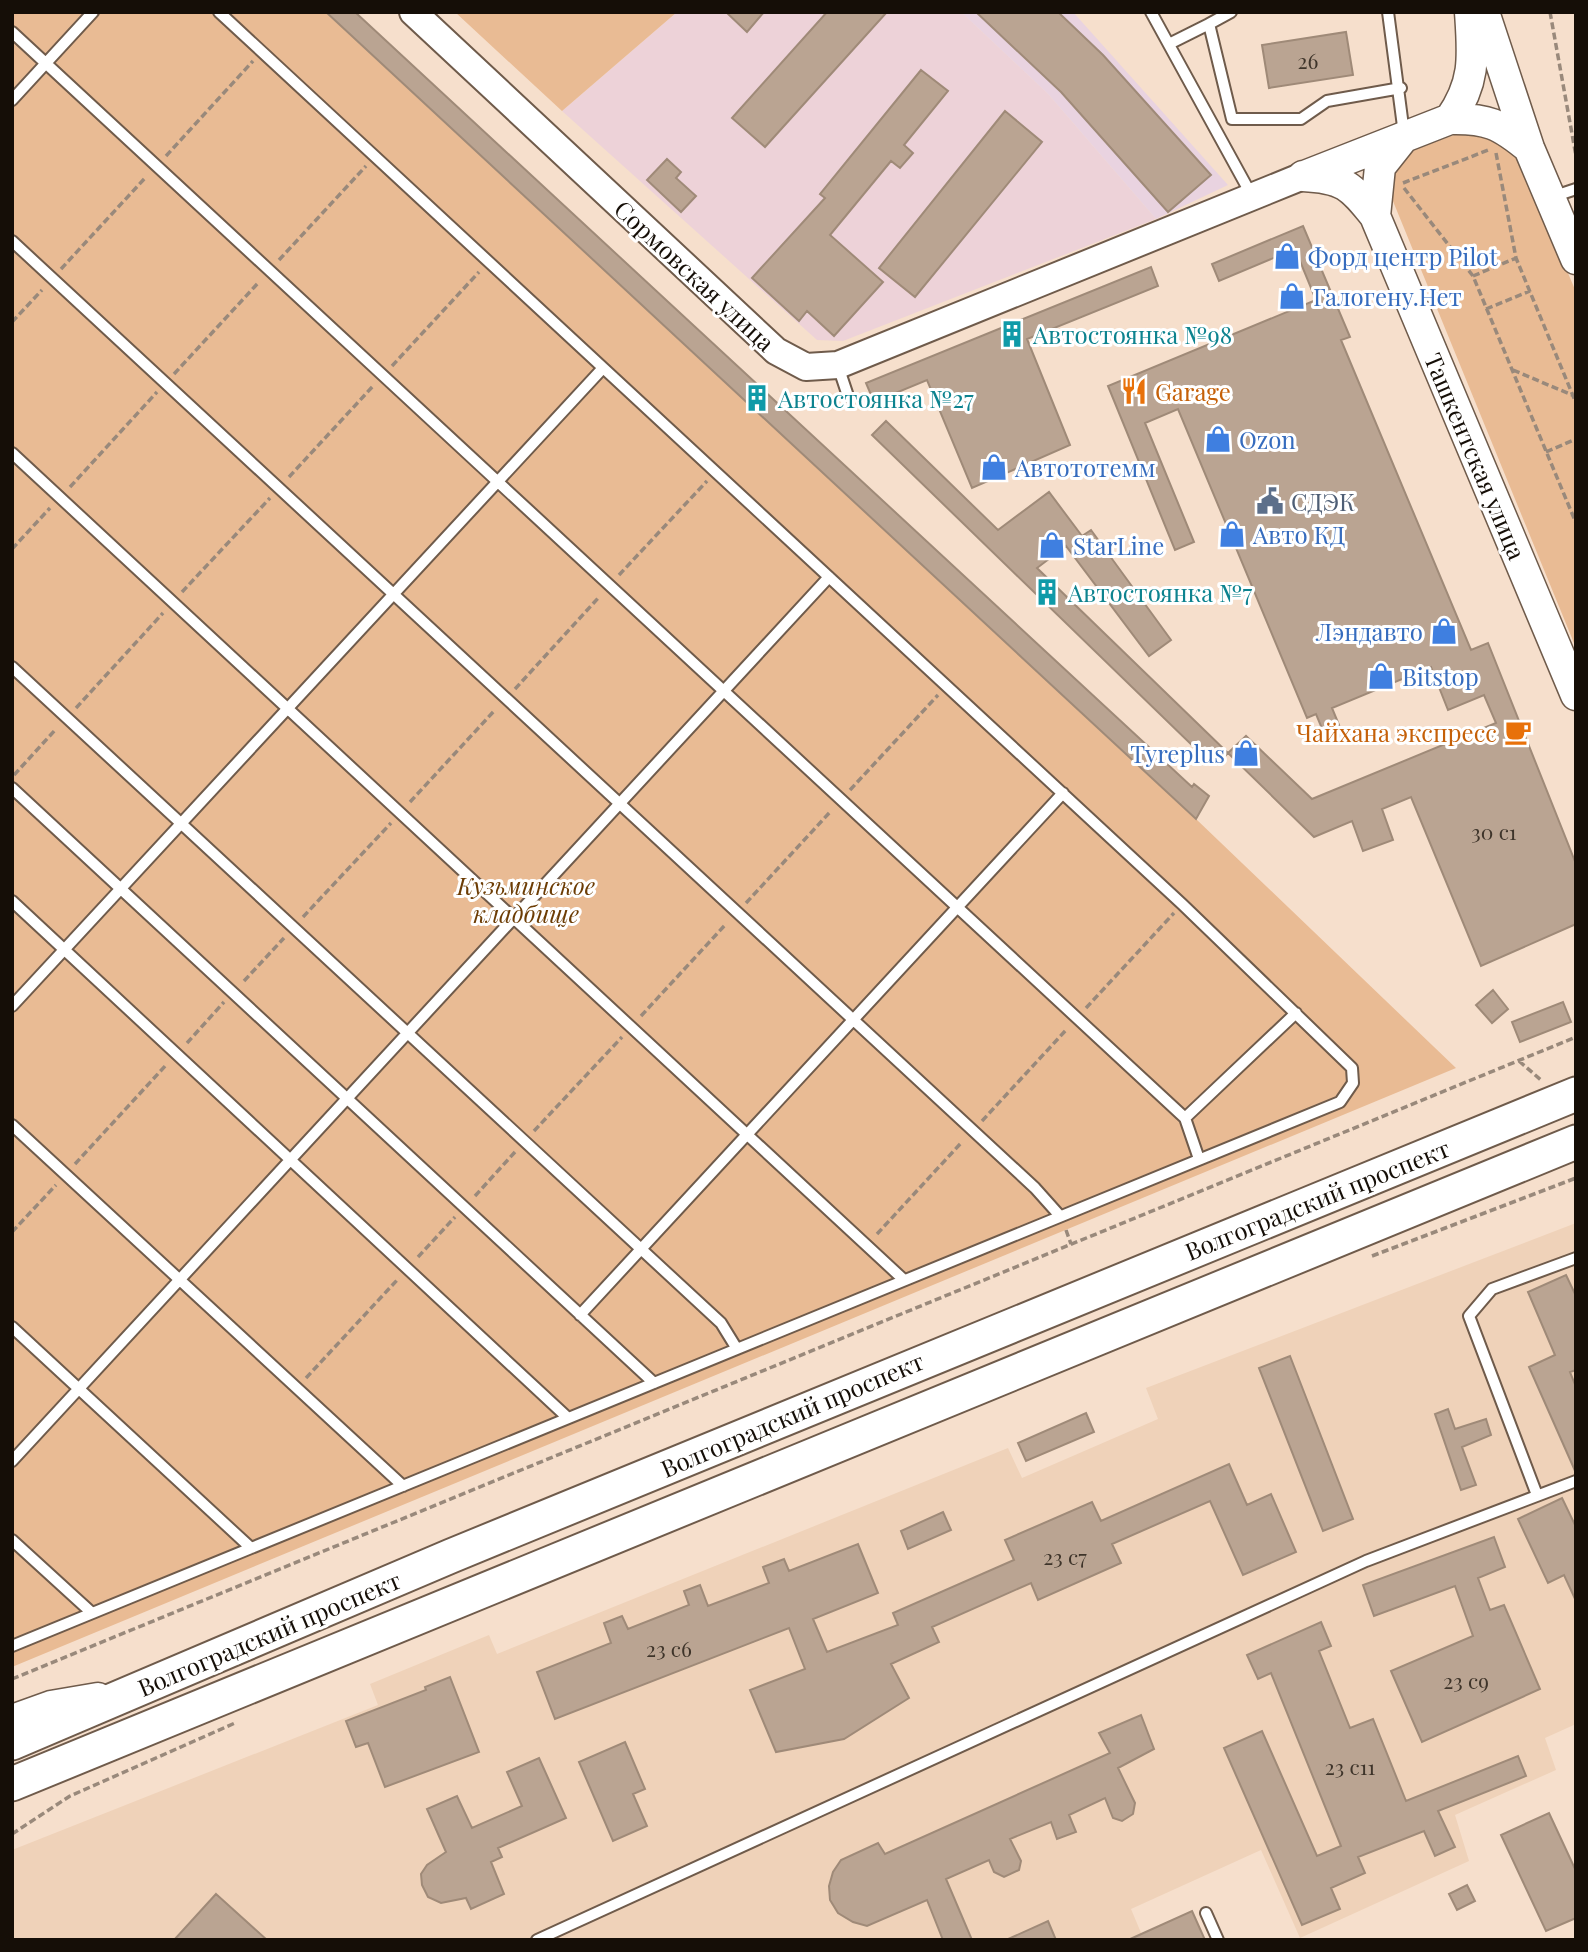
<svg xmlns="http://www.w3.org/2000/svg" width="1588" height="1952" font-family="'Playfair Display',serif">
<rect width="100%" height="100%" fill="#f6dfcc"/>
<!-- commercial -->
<path fill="#edd2d8" d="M677,12h284l87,82 108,125 -313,122 -26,-1 -255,-229z"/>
<!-- industrial -->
<path fill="#e9d3e0" d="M961,12h112l155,173 -72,34 -108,-125z"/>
<!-- built -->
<path fill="#efd2b9" d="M1576,1223v501l-31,14 11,32 -101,45 14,46 -169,77 -39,-88 -130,59 13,31h-1132v-90l366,-145 -8,-21 119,-49 8,19 511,-206 14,30 136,-59 -12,-31z"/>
<!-- green -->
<path fill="#e9bb94" d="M12,12h314l870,807 260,249 -1444,599z
M455,12h222l-115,99z
M1479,126l33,15 64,151v356l-188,-459 9,-33z"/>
<!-- building -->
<path fill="#baa492" stroke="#9f8a78" stroke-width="2" d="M326,12h29l837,775 2,-3 15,12 -13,23z
M726,12h38l-17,20z
M827,12h60l-122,135 -33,-29z
M976,12h82l45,43 108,120 -43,37 -107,-120z
M1346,32l7,43 -84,13 -7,-43z
M921,70l27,21 -44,54 9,8 -13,15 -9,-7 -61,74 53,47 -49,54 -27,-25 -8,10 -47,-43 73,-80 -5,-4z
M1005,111l37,31 -127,155 -36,-29z
M667,159l14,13 -5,6 20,18 -15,16 -34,-32z
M1303,226l47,111 -9,3 130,310 17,-7 88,221v60l-95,42 -70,-169 -29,12 11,31 -30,11 -11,-30 -38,16 -86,-84 18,-17 66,63 184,-76 -12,-28 -36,15 -17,-43 -99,41 7,17 -16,6 -7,-17 -9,4 -129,-309 -33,14 49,119 -19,8 -67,-164 208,-86 -21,-51 -76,32 -7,-17z
M1151,267l7,19 -131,53 43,106 -98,43 -45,-108 -53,22 -8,-19z
M886,421l112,109 51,-38 33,44 9,-6 80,110 -22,16 -83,-110 -29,22 191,185 -11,11 -17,-16 -2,3 -326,-316z
M1493,990l15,19 -16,14 -16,-18z
M1563,1002l8,20 -51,20 -8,-20z
M1566,1275l10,21v74l-6,2 6,15v86l-47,-106 26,-12 -27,-63z
M1290,1356l63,163 -30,12 -64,-163z
M1448,1409l7,20 31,-10 5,16 -29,12 14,38 -15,5 -26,-76z
M1086,1413l8,19 -68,29 -8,-18z
M1229,1464l18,41 24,-11 25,58 -53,23 -33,-74 -98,43 9,19 -83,37 -7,-17 -99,44 7,15 -48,22 18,34 -65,41 -68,13 -26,-62 55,-21 -16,-41 -234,91 -18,-47 74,-29 -7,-20 18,-7 6,13 61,-24 -5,-14 16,-6 8,21 61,-23 -6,-16 21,-8 5,12 69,-27 20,49 -65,26 14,33 71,-27 -5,-12 121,-53 -9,-20 87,-38 9,19z
M1562,1498l14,29v74l-12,-26 -16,8 -30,-64z
M943,1512l8,18 -43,19 -7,-18z
M1494,1537l11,30 -27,11 12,32 14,-5 36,84 -118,53 -31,-71 82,-35 -18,-50 -81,30 -11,-31z
M1321,1622l10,24 -12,5 31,77 23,-9 33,82 112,-45 8,20 -88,35 17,36 -20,9 -11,-25 -66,26 7,16 -34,15 9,21 -38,16 -78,-177 38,-17 55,125 24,-10 -70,-173 -13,6 -11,-24z
M450,1677l29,75 -94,35 -17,-44 -12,4 -10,-26 80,-31 -1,-3z
M1141,1715l13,34 -36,19 17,35 -2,11 -11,7 -9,-3 -8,-20 -36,17 7,17 -19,7 -6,-17 -41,17 11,22 -2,9 -15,7 -10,-5 -5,-12 -43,19 26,61h-29l-16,-40 -60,26 -14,-4 -15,-9 -8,-13 -1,-14 4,-14 8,-12 37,-17 7,11 225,-101 -11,-20z
M625,1742l20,47 -12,5 14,32 -34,15 -34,-79z
M539,1758l27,60 -68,30 4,9 -11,5 13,32 -33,15 -5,-11 -25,5 -13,-6 -6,-12 -1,-11 6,-9 19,-13 -19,-43 30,-13 15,32 50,-22 -15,-34z
M1549,1813l27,58v47l-30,13 -45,-96z
M1467,1885l8,16 -18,9 -8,-16z
M216,1894l51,46h-93z
M1192,1911l13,29h-77z
M1048,1921l8,19h-50z"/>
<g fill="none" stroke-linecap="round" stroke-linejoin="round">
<defs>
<path id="service" d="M1151,12l101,184
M1231,12l-22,12 23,95h69l26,-18 74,-13
M1388,12l16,122
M12,32l1173,1086 14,41
M1169,44l40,-20
M12,100l81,-88
M1552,197l24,-8
M12,241l1023,947 25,28
M838,366l10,30
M12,453l892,827
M12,667l709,656 16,26
M12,788l642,595
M12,901l556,517
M12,1006l591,-638
M1185,1118l111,-105
M12,1125l391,361
M580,1315l483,-522
M12,1327l239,221
M12,1461l817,-884
M1537,1495l-68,-179 23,-27 84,-31
M12,1540l80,73
M12,1646l1328,-544 13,-19 -1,-15 -170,-164 -963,-892
M1206,1913l12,27
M537,1940l829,-379 210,-80"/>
<path id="tertiary" d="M413,12l363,339 30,16 32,-2 465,-189"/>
<path id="secondary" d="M1484,12l45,136 47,111
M1450,119c26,-37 23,-63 20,-107
M1307,175l143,-56c37,-1 50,5 79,29
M1303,176c41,2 48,10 72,40l201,479
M1375,216l5,-49 23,-29
M12,1720l39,-14 47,-8"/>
<path id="primary" d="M12,1743l439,-187 1125,-462
M12,1784l1564,-642"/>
</defs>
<!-- service casing -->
<use href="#service" stroke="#6f5b4b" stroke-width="14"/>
<!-- tertiary casing -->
<use href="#tertiary" stroke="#6f5b4b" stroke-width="30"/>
<!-- secondary casing -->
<use href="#secondary" stroke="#6f5b4b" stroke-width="33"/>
<!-- primary casing -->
<use href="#primary" stroke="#6f5b4b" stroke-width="37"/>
<!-- path -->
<path stroke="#99897b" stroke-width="3.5" stroke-dasharray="7 3.5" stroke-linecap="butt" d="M1550,12l26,144
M1496,153l20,105 60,145
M166,156l87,-95
M1403,183l88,-34
M1404,188l69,88 103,247
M279,260l87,-94
M61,269l85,-92
M1473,276l43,-18
M1486,309l44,-18
M12,322l30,-32
M392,366l87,-94
M1513,370l59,25
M174,374l85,-92
M1546,452l30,-13
M289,477l85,-92
M70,487l87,-95
M12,549l38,-41
M619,575l88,-94
M182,592l88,-94
M515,689l85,-93
M76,708l87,-95
M14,775l42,-46
M850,790l88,-95
M410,802l85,-92
M746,903l85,-92
M303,917l88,-94
M244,981l40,-43
M1086,1008l88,-95
M641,1016l85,-92
M187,1043l37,-41
M1519,1061l22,19
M982,1121l85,-92
M534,1131l88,-94
M75,1164l92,-100
M475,1196l40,-44
M1066,1230l5,14
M12,1232l44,-47
M877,1234l85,-92
M1372,1256l204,-78
M418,1257l37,-40
M306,1378l93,-100
M12,1679l1564,-642
M12,1834l58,-38 165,-73"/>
<!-- service -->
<use href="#service" stroke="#fff" stroke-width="10"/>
<!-- tertiary -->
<use href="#tertiary" stroke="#fff" stroke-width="26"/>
<!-- secondary -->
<use href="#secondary" stroke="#fff" stroke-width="30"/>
<!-- primary -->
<use href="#primary" stroke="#fff" stroke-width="33"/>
</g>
<!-- icons -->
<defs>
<symbol id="shop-bare" viewBox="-9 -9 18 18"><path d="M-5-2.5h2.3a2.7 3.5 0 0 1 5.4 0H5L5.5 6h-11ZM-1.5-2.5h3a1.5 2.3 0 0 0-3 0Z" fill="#3f7fe0" stroke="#fff" stroke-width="2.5" paint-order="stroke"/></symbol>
<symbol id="building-bare" viewBox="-9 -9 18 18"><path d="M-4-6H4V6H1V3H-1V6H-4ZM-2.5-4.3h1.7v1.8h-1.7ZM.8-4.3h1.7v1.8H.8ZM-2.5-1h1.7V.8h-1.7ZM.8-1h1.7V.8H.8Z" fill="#0f9aa8" stroke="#fff" stroke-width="2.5" paint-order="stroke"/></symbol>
<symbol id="restaurant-bare" viewBox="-9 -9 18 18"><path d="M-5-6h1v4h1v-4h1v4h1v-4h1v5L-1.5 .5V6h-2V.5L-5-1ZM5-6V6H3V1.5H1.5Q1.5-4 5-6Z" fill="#e8710a" stroke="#fff" stroke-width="2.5" paint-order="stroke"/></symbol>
<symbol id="civic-bare" viewBox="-9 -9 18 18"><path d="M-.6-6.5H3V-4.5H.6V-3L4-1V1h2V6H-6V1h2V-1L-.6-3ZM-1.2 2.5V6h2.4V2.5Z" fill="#5c6f8a" stroke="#fff" stroke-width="2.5" paint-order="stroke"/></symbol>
<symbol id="cafe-bare" viewBox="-9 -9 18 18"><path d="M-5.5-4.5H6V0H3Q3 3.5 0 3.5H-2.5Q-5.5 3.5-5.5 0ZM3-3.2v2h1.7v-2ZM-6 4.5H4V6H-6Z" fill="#e8710a" stroke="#fff" stroke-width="2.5" paint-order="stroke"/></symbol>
</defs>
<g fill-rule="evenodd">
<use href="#shop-bare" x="1268" y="237" width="38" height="38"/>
<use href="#shop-bare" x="1273" y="277" width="38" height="38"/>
<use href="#building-bare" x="993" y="315" width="38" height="38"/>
<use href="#restaurant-bare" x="1115" y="372" width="38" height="38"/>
<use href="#building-bare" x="738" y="379" width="38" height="38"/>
<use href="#shop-bare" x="1199" y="420" width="38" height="38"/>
<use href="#shop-bare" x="975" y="448" width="38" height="38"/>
<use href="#civic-bare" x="1251" y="482" width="38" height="38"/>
<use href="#shop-bare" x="1213" y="515" width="38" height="38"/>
<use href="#shop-bare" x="1033" y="526" width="38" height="38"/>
<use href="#building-bare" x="1028" y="573" width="38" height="38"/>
<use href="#shop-bare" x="1425" y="612" width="38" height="38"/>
<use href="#shop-bare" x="1362" y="657" width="38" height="38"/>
<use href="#cafe-bare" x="1499" y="713" width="38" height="38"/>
<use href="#shop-bare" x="1227" y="734" width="38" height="38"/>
</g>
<g text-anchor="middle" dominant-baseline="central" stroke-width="6" stroke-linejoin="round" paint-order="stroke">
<!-- number labels -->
<g font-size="21" fill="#3e342a">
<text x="1308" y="60">26</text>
<text x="1494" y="831">30 с1</text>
<text x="1065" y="1556">23 с7</text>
<text x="669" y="1648">23 с6</text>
<text x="1466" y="1680">23 с9</text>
<text x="1350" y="1766">23 с11</text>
</g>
<!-- shop labels -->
<g font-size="24" fill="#366cbe" stroke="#fff" text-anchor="start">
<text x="1308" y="256">Форд центр Pilot</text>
<text x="1313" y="296">Галогену.Нет</text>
<text x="1239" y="439">Ozon</text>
<text x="1015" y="467">Автототемм</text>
<text x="1253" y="534">Авто КД</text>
<text x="1073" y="545">StarLine</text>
<text x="1423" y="631" text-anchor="end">Лэндавто</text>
<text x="1402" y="676">Bitstop</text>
<text x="1225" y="753" text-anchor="end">Tyreplus</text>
</g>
<!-- street labels -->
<g font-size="24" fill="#150e07" stroke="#fff">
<text transform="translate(695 275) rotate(43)">Сормовская улица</text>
<text transform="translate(1476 456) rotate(67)">Ташкентская улица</text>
<text transform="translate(1317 1199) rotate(-22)">Волгоградский проспект</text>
<text transform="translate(792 1414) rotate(-23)">Волгоградский проспект</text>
<text transform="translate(269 1633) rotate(-23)">Волгоградский проспект</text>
</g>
<!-- culture labels -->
<g font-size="24" fill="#0d838f" stroke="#fff" text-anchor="start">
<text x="1033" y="334">Автостоянка №98</text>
<text x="778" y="398">Автостоянка №27</text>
<text x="1068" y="592">Автостоянка №7</text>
</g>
<!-- food labels -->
<g font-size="24" fill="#c56008" stroke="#fff" text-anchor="start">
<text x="1155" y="391">Garage</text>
<text x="1497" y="732" text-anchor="end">Чайхана экспресс</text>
</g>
<!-- service labels -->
<g font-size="24" fill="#4e5e75" stroke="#fff" text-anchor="start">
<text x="1291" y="501">СДЭК</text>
</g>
<!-- park labels -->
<g font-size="24" font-style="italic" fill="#6c3c04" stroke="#fff">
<text x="526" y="885">Кузьминское<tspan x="526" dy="28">кладбище</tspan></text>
</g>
</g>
<!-- border -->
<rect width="1588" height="1952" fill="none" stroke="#150e07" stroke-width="28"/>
</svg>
